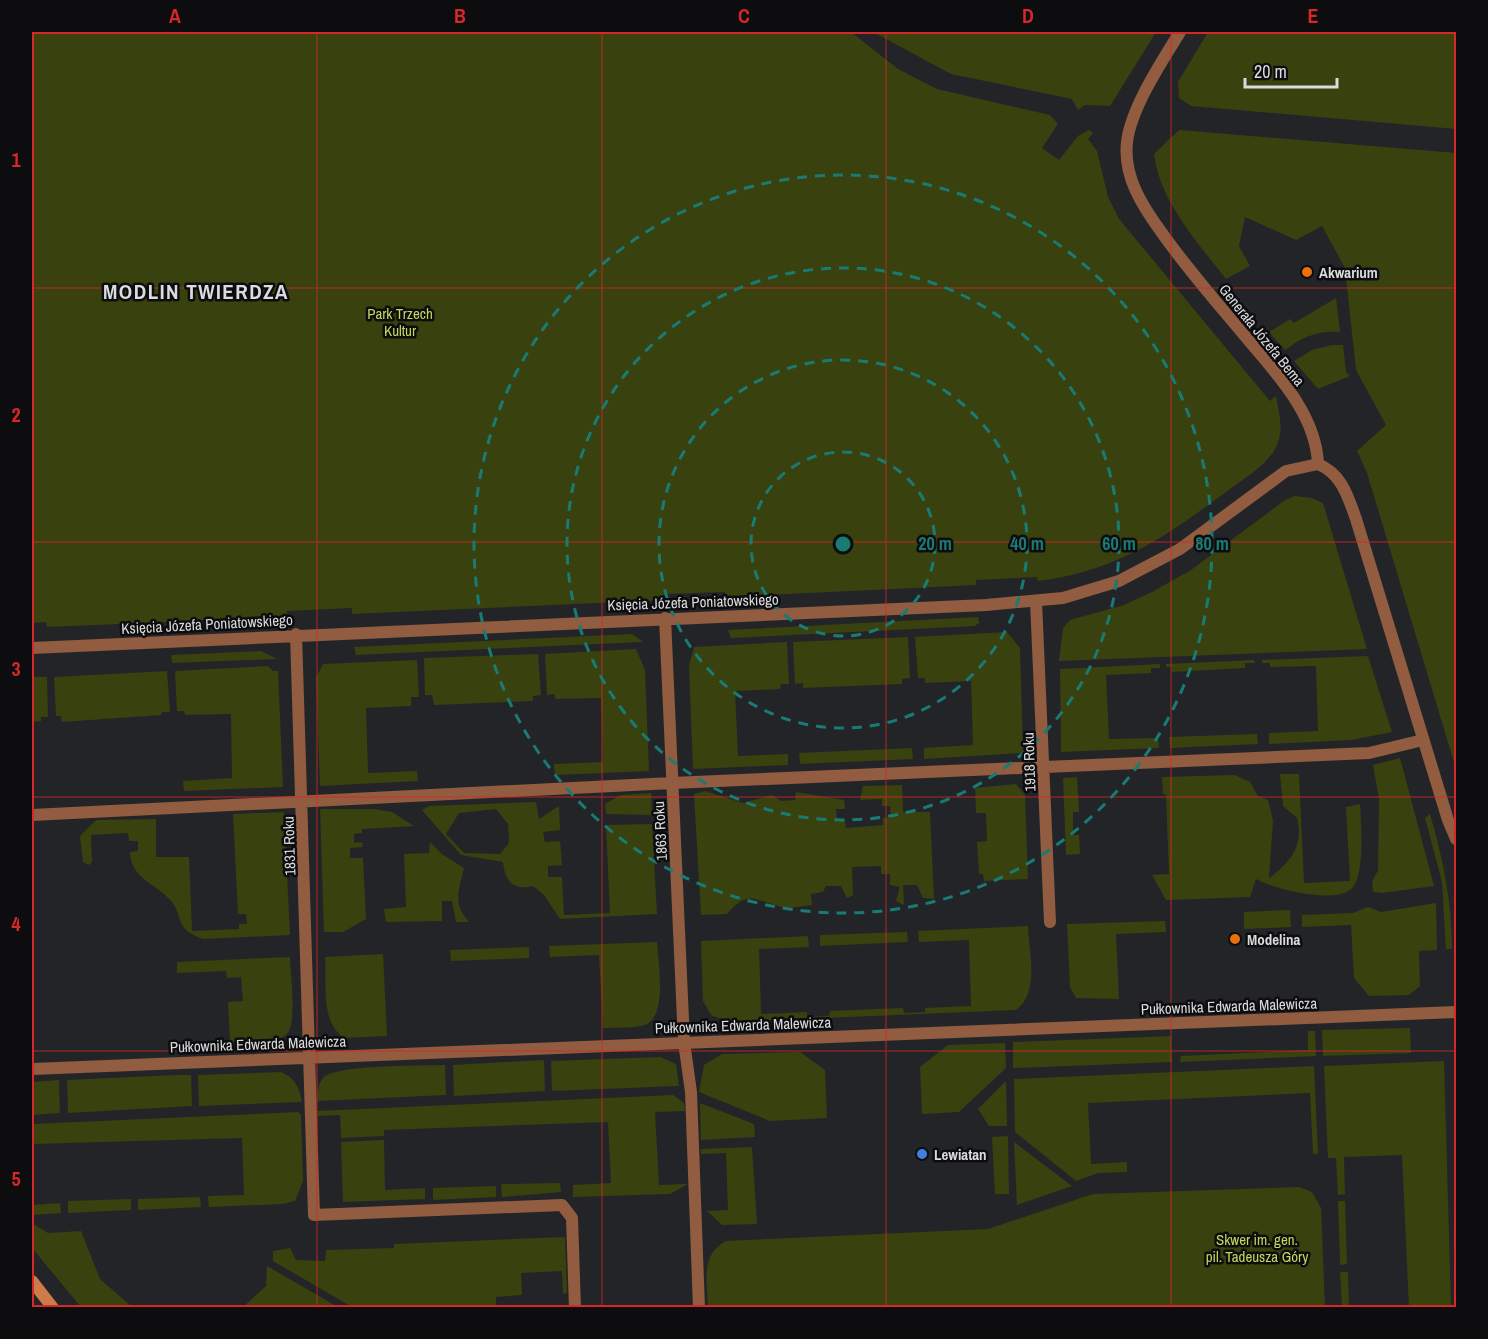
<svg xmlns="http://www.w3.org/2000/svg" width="1488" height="1339" font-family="'Archivo Narrow',sans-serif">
<rect width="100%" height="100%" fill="#232428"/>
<!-- green -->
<path fill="#39410e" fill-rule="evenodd" d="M32,32h819l47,37 39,20 113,26 8,9 -16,24 17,12 19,-24 11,-6 4,3 -5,6 9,12 11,46 11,22 151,182 6,-5c3,17 8,33 1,49 -9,20 -30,31 -47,44 -63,47 -112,82 -192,92l-1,-4 -61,3v5l-250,12 -1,-5 -61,2v6l-312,14v-6l-65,3v6l-240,10 -1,-5 -14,1z
M873,32h283l-46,74 -25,-1 -7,5 -6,-11 -121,-25z
M1208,32h248v97l-265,-23 -12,-8 -1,-16z
M1179,130l277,23v616l-89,-296 -10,-22 29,-26 -30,-55 -11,-102 -23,-42 -26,14 -51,-23 -6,29 11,20 -24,13c-28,-36 -67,-79 -72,-125z
M1336,298l4,34c-21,-2 -38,5 -55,18l-16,-18 21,-13 4,4z
M1332,345h11l3,27 4,4 -32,13 -24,-28 18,-11z
M1295,496l17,2 11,5 44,146 -308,12 4,-33 7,-8 54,-15 28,-13 39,-22 94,-70z
M978,617l1,6 -4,3 -244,12 -3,-8z
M1007,632l13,16 3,105 -99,6v-11l49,-3 -2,-64 -46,2v-5h-7l-3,-41z
M632,634l11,8 -287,13 -2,-8z
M908,637l2,41 -8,1v5l-99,4v-5l-8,1 -2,-42z
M787,642l2,42h-8l-1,5 -45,2 3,65 50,-2v11l-95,4 -4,-103 5,-19z
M636,649l9,21 4,101 -94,4 -1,-11 49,-2 -2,-64 -46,1v-5l-8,1 -2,-41z
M261,651l16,8 -105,4 -1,-8z
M538,654l3,41 -8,1v5l-99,4 -2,-10h-7l-1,-37z
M1368,656l24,76 -41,8 -82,4v-11l49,-2 -2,-65 -46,1v-4h-8v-3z
M417,660l2,37h-8v9l-45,2 2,65 49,-2 1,10 -98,5 -4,-108 7,-14z
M1254,660l1,3h-10v5l-73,4 -1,-5h-5v-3z
M1160,664v4h-9v5l-45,2 3,64 49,-1 1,10 -98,4 -1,-83z
M268,666l5,5h5l5,116 -99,4 -1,-10 49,-3 -1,-64 -46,1 -1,-4h-7l-2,-40z
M167,671l3,41h-8l-1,3 -99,7 -1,-6h-5l-2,-39z
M32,677h15l1,40h-7v4l-9,1z
M1257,734l1,10 -88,4 -1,-11z
M912,748l1,11 -113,5 -1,-11z
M1400,758l34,128 -52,7 -8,-1c-4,-8 -1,-14 4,-21l1,-72 -6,-34z
M1280,774h19l5,109 46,-2 -4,-74 14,-3c1,19 5,68 -7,83 -15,19 -80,2 -97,-8l-6,18 -84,3 -14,-25 17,-1 -3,-79 -3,-1 -1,-17 73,-2 15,7 8,14 10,4 5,20 -4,58c22,-16 35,-33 28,-60l-14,-12z
M1077,777l2,35h-6v23h6l1,19 -14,1 -3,-77z
M1016,784l9,11 3,84 -44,2 -1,-7h-4l-2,-32 10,-1 -1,-28h-10l-1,-25z
M902,785l1,27h27l4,87 -11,-1 -6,-13h-14l1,20 -8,-4 4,-14 -10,-2v-11h-9v-8l-29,1 1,28 -6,3 -6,-12h-15l-3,6 -12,2 1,11c-9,1 -21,4 -30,2 -27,-6 -33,-19 -55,7l-26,1 -7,-121 11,-3 38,12 29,-8 9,6 14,-1 1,-8 48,8 1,9h-9l1,11h8l1,8 37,-3v-7l8,-1 -1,-11h-8v-7l-22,1 3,-14z
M651,793l1,22 -46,-1 -1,-10 16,-9z
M536,802l3,17 20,-13 1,24 -17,2 2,10 15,-1 2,24 -14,1v11h14l2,38 46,-2 -4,-88 46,-1 5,90 -97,5 -16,-24 -11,-9c-20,5 -28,-5 -30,-24l-42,-7 -39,-45 7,-4zM496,809l12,15 1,19 -9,11 -36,-1 -18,-19 13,-21z
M320,809h54l18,3 22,14 -52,3v4l-8,1v9l8,-1 1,5 -13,1v10h13l3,61 -23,13h-19z
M284,812l6,123 -87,4c-31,-11 -18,-22 -32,-38 -14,-17 -41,-23 -41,-49l8,-1v-10h-9l-1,-8 -37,2 1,27 -3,3 -6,-3 -3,-26 16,-16 60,-1v38h33l3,74 47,-2v-5h8l-1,-10h-8l-5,-100z
M1430,814c13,45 22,88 22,135h-6l-4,-67 -17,-64z
M430,842l12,12 22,14c-5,23 -12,35 5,54h-13l-4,-21h-10v20l-56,1 -2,-13 22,-2 -2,-53 25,-1z
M1436,903l1,47 -18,1 1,35 -11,9 -40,1 -15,-18 -3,-53 -49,2v-12l51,-2 15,-6 13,5z
M1290,910l1,17 -47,2v-17z
M1165,921l1,11 -50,2 3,65 -43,-1 -6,-11 -3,-63z
M1028,926c1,26 12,67 -12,84l-287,12 -18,-7 -8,-14 -2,-60 107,-5 1,11 -50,2 2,65 46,-2v5l22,-1 1,-5 73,-3 1,5 21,-1v-4l46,-2 -2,-66 -50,2 -1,-11z
M907,932l1,10 -88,4v-11z
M657,942c1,21 11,74 -12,83 -12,4 -29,2 -42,3l-4,-73 -49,2 -1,-11z
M529,947v11l-78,3 -1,-11z
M383,954l4,82 -43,2c-24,-16 -17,-55 -19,-81z
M290,957c0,17 8,67 -4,78 -13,11 -41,7 -56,8l-2,-41 15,-1 -2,-24 -14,1 -1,-7 -49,2v-11z
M1410,1028l1,25 -88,3 -1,-26z
M1308,1031h7l1,25 -136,6 1,-6 127,-6z
M1171,1036l1,26 -159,6v-26z
M1005,1043l1,25 -47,44 -37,2 -2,-47 28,-22z
M800,1052l25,18 2,48 -57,3 -71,-29 5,-27 18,-11z
M660,1057l16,7 3,22 -127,5 -1,-30z
M544,1060l1,31 -91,5 -1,-31z
M1444,1061l7,246h-42l-7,-152 -58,2 1,37 -7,1 -2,-37h-8l-4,-92z
M445,1065l1,30 -129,6c1,-8 0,-16 6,-23 12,-14 100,-12 122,-13z
M1314,1066l4,88h-5l-3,-61 -222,10 3,61 36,-2v10l-29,1 -22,8 -61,-49 -1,-53z
M281,1072c15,7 18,15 21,30l-103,4 -1,-31z
M175,1075h16l1,31 -124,7 -1,-33z
M59,1080l1,33 -28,2v-33z
M1006,1081l1,45h-18l-11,-17z
M673,1095l11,8 1,8 -30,1 4,73 29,-1 -18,10 -97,3v-12l38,-2 -3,-61 -224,8v6l-43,2 -1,-23 -22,1 -1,-5z
M700,1103l54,21 1,13 -54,3z
M298,1112l3,3 2,66 -8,20 -13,3 -73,3 -1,-11 36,-1 -2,-57 -210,6v-20z
M1008,1136l1,58h-14l-3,-57z
M384,1140l1,50 40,-2v11l-82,3 -2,-60z
M1014,1142l58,44 -55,19z
M752,1147l5,77 -35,1 -15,-14 21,-1 -2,-57 -25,1v-5z
M560,1183l1,9 -59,5 -1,-13z
M496,1186v11l-63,3v-12z
M1299,1187l13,5 9,16 4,99h-617c-1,-26 -8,-52 18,-66l262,-12 105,-35z
M200,1197l1,10 -63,3v-11z
M131,1199v11l-63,3v-12z
M1338,1201h7l2,63 -7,1z
M60,1203l1,10 -29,2v-10z
M35,1225l13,8 33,-2 19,48 32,28h-51l-49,-59v-21z
M565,1237l2,56 -4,1 -1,-23 -41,2 1,22 -26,2v10h-144l-79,-46v-10l17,-3 6,12 29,1 1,-11 68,-2v-4z
M267,1266l71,41h-95l23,-21z
M1340,1272h8l1,35h-7z"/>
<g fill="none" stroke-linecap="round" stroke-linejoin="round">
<!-- street -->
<path stroke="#915c3f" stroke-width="12" d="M1180,32c-18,29 -49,76 -53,110 -4,35 16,65 35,91 24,34 51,65 77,96 32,39 77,82 79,135
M1036,601l14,321
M665,618l19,424 7,50 8,216
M296,634l18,581 248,-10 10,13 3,90
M32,648l954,-43 77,-7 56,-17 61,-32 106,-78 32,-7c24,10 30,33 38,55l92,301 8,19
M32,815l640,-32 697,-30 54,-13
M32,1069l1424,-57"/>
<!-- secondary -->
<path stroke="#cf7a4a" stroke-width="12" d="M32,1281l21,27"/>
</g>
<!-- grid -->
<path fill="none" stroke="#d62828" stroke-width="1.5" stroke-opacity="0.55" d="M317,32v1276M602,32v1276M886,32v1276M1171,32v1276M32,288h1424M32,542h1424M32,797h1424M32,1051h1424"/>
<!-- distance rings -->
<g fill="none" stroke="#197b74" stroke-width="3" stroke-dasharray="10 8">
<circle cx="843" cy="544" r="92"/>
<circle cx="843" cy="544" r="184"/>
<circle cx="843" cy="544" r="276"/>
<circle cx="843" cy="544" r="369"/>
</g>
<!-- markers -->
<g fill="#e8710a" stroke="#0d0d0f" stroke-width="2">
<circle cx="1307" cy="272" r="6"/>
<circle cx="1235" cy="939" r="6"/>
</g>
<circle fill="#3f7fe0" stroke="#0d0d0f" stroke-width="2" cx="922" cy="1154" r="6"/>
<g text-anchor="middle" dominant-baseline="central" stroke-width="5" stroke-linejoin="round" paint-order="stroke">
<!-- poi labels -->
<g font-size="15" font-weight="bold" fill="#dadbdd" stroke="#0d0d0f" text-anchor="start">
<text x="1319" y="272">Akwarium</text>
<text x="1247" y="939">Modelina</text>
<text x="934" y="1154">Lewiatan</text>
</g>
<!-- park labels -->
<g font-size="15" fill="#c2d85c" stroke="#0d0d0f">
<text x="400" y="313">Park Trzech<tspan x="400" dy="17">Kultur</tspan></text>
<text x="1257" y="1239">Skwer im. gen.<tspan x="1257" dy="17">pil. Tadeusza Góry</tspan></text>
</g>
<!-- street labels -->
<g font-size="15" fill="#dadbdd" stroke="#0d0d0f">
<text transform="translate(1262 335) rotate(51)">Generała Józefa Bema</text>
<text transform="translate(693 602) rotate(-2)">Księcia Józefa Poniatowskiego</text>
<text transform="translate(207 624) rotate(-3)">Księcia Józefa Poniatowskiego</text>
<text transform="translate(1029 762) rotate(-92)">1918 Roku</text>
<text transform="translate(660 831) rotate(-93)">1863 Roku</text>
<text transform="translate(289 846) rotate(-92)">1831 Roku</text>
<text transform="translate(1229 1006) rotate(-2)">Pułkownika Edwarda Malewicza</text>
<text transform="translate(743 1025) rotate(-2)">Pułkownika Edwarda Malewicza</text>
<text transform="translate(258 1044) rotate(-2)">Pułkownika Edwarda Malewicza</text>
</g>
<!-- district labels -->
<g font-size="21" font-weight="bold" letter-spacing="1.5" fill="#dadce1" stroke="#0d0d0f">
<text x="196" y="291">MODLIN TWIERDZA</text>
</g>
</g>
<circle cx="843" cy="544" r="9" fill="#197b74" stroke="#0d0d0f" stroke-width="3"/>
<g font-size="18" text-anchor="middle" font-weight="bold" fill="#197b74" stroke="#0d0d0f" stroke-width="5" stroke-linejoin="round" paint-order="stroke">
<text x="935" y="550">20 m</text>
<text x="1027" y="550">40 m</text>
<text x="1119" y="550">60 m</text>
<text x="1212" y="550">80 m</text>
</g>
<!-- border -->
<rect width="1488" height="1339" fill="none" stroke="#0d0d0f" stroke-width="66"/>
<!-- scale -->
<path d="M1245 78v9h92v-9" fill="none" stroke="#dadbdd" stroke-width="3"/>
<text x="1254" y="78" font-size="18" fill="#dadbdd" stroke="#0d0d0f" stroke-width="4.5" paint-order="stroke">20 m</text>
<rect x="33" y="33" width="1422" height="1273" fill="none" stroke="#d62828" stroke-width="2"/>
<g font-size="20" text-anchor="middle" font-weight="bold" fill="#d62828">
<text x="175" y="23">A</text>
<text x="460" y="23">B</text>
<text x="744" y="23">C</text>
<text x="1028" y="23">D</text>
<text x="1313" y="23">E</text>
<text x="16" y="167">1</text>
<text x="16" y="422">2</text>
<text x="16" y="676">3</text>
<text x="16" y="931">4</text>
<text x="16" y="1186">5</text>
</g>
</svg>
